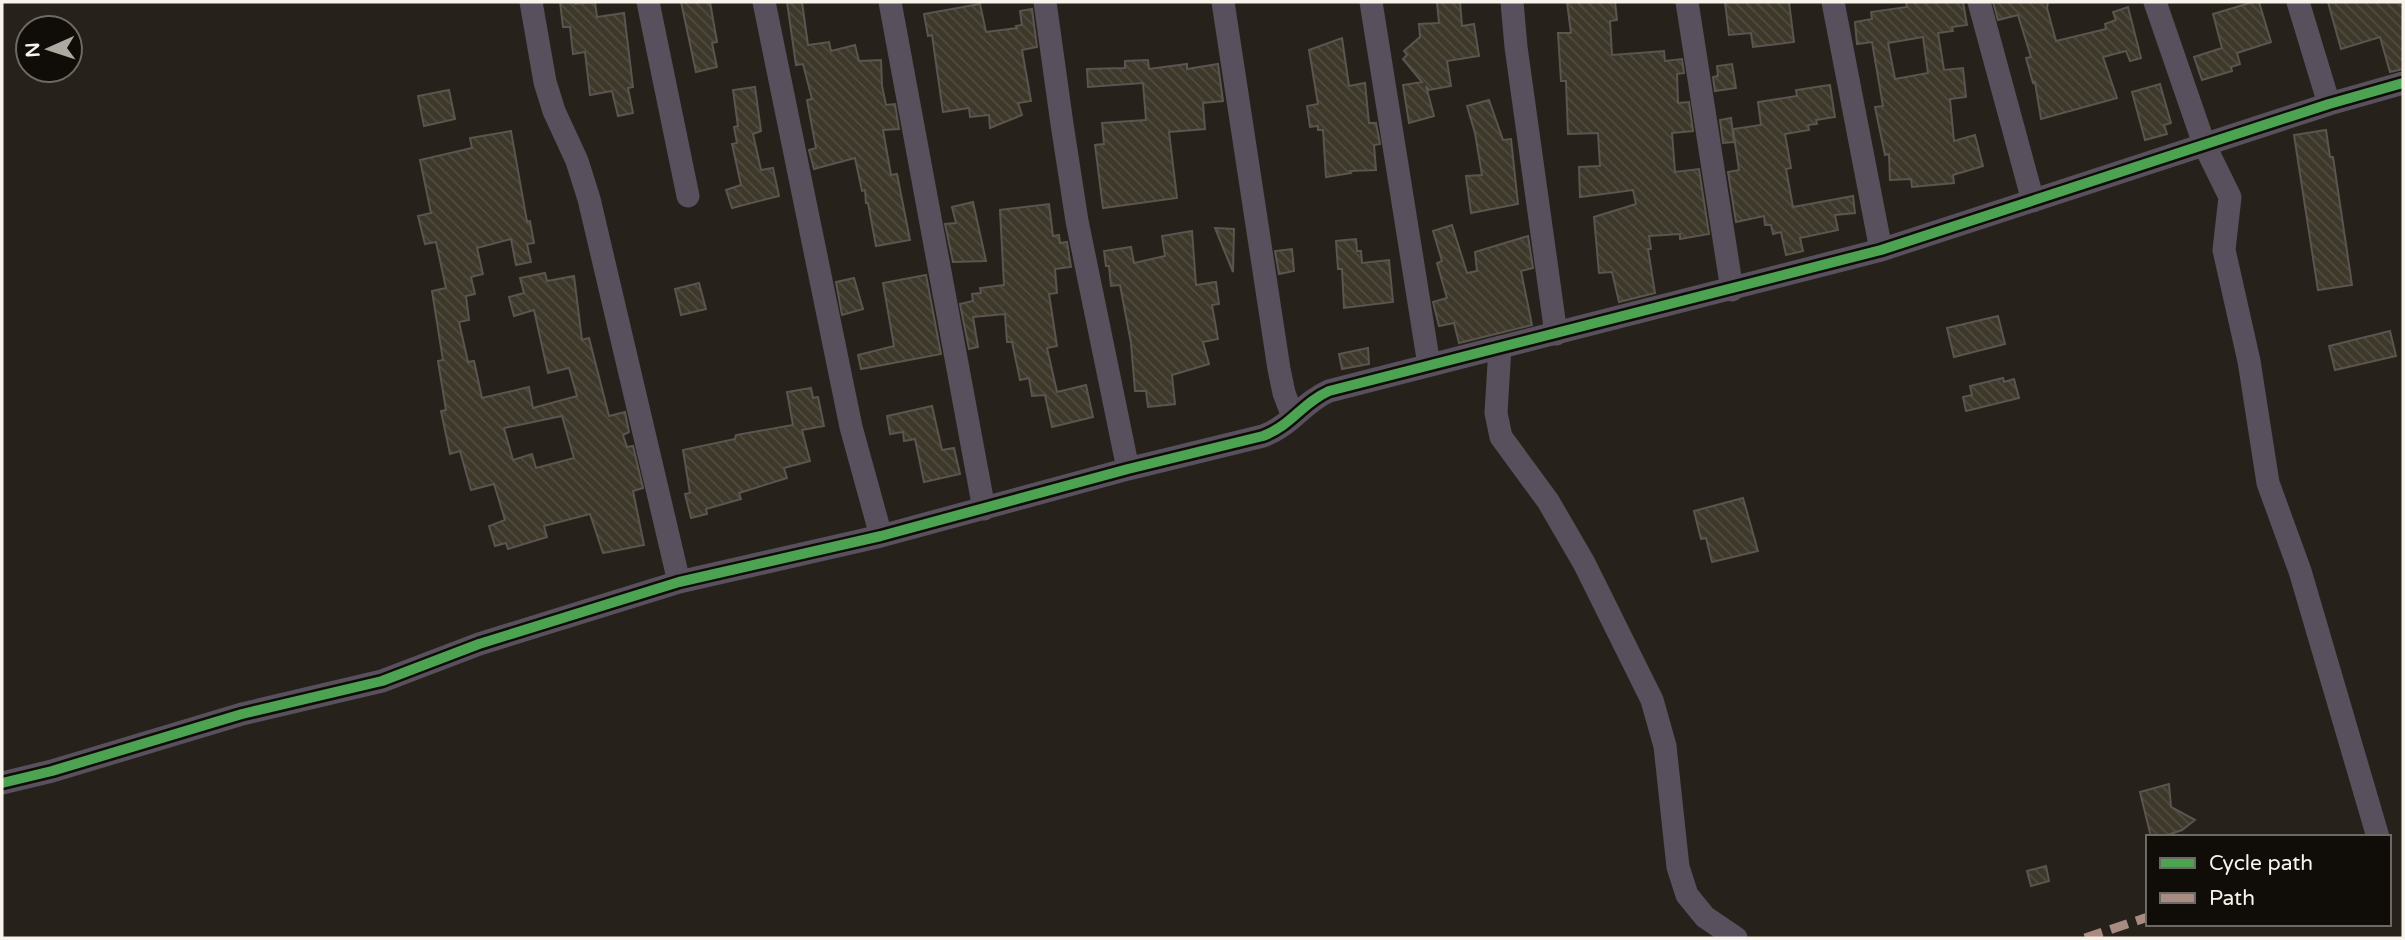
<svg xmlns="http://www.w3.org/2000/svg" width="2405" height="940" font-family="'Varela Round',sans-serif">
<defs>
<pattern id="building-back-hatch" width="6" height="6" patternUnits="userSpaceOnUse" patternTransform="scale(1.75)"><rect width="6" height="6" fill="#3e382b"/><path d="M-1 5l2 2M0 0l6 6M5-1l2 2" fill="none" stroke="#514c40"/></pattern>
</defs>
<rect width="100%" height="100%" fill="#26221b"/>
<!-- building -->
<path fill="url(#building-back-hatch)" stroke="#59554f" stroke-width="2" fill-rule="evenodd" d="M560,2h15v2l20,-2 2,15 27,-4 9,74 -5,1 5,25 -15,3 -6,-25 -22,4 -5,-43 -12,2 -3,-27h-7z
M681,2h29l7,40 -5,1 5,24 -21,5z
M787,2h15l6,43 21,-3 2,9 24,-6 4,16 22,-1 1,26 4,19 9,-1 4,25 -16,1 8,45 6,-1 13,66 -34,6 -8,-43h-2l-1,-13 -3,1 -7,-33 -41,11 -5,-19 7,-2 -9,-48 5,-1 -9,-35 -7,1z
M1437,2h23l2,24 12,-2 5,32 -32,5 4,25 -22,4 -3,-4 8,30 -25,7 -6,-38 19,-3 -19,-23 4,-4 -3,-4 16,-14 -1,-13 20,-1z
M1567,2h48l2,18 -7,1 2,34 52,-4 1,10 17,-2 2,14 -7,1 1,29 11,-1 4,29 -21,2 3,39 24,-3 10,65 -29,5v-5l-31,2 2,13h-3l7,44 -36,9 -7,-30 -13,1 -5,-56 42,-13 -3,-14 -53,7 -1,-30 21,-1 -2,-33 -30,1 -2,-53h-5l-3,-48h13z
M1725,2h64l5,40 -41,5 -2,-14 -22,2z
M1906,2h57l4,23 -15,2 1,4 -15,2 6,37 19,-2 3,29 -16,2 4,42 21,-6 8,31 -30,9 1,8 -42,4 -1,-8 -21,1 -1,-26 -4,1 -10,-48 8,-1 -11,-64 -15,2 -2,-22 17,-3 -1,-7 36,-5zM1923,37l5,36 -33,6 -7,-36z
M1993,2h55l-1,6 9,33 50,-12 -1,-5 11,-4 -3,-8 15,-5 13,51 -11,3 -4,-10 -23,6 14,41 -76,21 -6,-37 -2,1 -7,-25 5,-1 -13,-42 -20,5z
M2253,2h6l12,40 -34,11 3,11 -9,3 1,4 -30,9 -8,-23 28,-9 -9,-34z
M2328,2h75v67l-13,3 -10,-35 -39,12z
M980,4l6,28 31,-4 -1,-2 6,-1 -2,-14 12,-2 5,38 -15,3 9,51 -13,2 4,12 -32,13 -1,-13 -19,2 -1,-9 -26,4 -11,-77 -4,1 -4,-22z
M1342,38l7,48 16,-3 4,40h7l4,21 -6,1 2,25 -26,1 1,2 -25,4 -3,-47h-5v-4l-8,1 -3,-21 11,-2 -9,-54z
M1148,60l1,9 38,-5v5l31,-5 5,37 -20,2 2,26 -36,3 8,66 -74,10 -8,-63 9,-1 -2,-21 44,-3 -3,-37 -55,4 -1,-18 38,-1v-7z
M1732,64l4,24 -21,3 -2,-14 5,-1 -1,-10z
M2160,84l11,39 -7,2 3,9 -22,6 -13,-48z
M1830,85l5,32 -19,3 1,4 -9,1 1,5 -24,4 6,34 -5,1 7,38 60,-11 2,17 -20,2 3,15 -38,8 3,13 -17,4 -5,-23 -8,2 -2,-9h-6l-1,-9 -28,6 -8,-50 11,-2 -6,-41 28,-4 -3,-23 39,-6 -1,-6z
M755,87l6,44 -8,3 8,36 12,-2 6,28 -47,12 -6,-18 15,-5 -9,-41 5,-1 -3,-16 4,-1 -5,-36z
M449,90l6,29 -31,7 -6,-30z
M1489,100l14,40 8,-1 7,65 -47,9 -5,-37 16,-1 -7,-42 -8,-27z
M1731,118l3,24 -11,1 -3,-23z
M2326,130l4,27h3l19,128 -34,5 -24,-155z
M511,131l16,91 3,-1 4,22 -7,1 4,18 -15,3 -5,-26 -34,9 6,26 -12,3 4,17 -9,2 3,24 -10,2 9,40 6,-1 8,37 47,-11 4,21 44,-12 -8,-28 -21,5 -14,-63 -20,6 -5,-19 15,-4 -4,-15 25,-5 2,8 27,-5 8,64 7,-2 20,78 16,-4 4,20 -6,3 4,12 6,-1 10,42 -10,3 11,54 -41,8 -13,-39 -46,12 3,11 -39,12 -2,-6 -11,3 -6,-20 16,-6 -11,-36 -23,6 -11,-39 -10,3 -9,-43 5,-1 -8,-49 5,-1 -11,-69 14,-3 -10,-46 -11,2 -7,-28 13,-3 -11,-53 52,-12 -2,-10zM562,416l12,42 -38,10 -4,-14 -19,6 -9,-32z
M973,202l13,59 -33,1 -8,-38 11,-1 -4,-16z
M1049,204l4,32 6,-1 1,8 7,-1 4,25 -16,2 2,24 -8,1 8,52 -10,2 10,44 29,-7 7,32 -41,10 -7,-32 -13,1 -3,-18 -9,2 -8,-38h-5l-2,-28 -32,3 5,30 -9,2 -9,-45 13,-3 -1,-7 9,-1 -1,-5 24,-3 -4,-75z
M1452,225l15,48 10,-2 -2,-19 53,-16 5,32 -12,3 11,54 -73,18 -5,-20 -15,3 -6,-24 14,-4 -10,-35 5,-2 -9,-30z
M1215,228l19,1 -1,43z
M1192,231l4,54 20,-3 3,22 -7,1 6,34 -15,3 6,22 -37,11 3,29 -27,3 -2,-16h-11l-4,-48 -11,-58 -9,1 -2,-20h-3l-2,-15 27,-4 3,16 31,-7 -3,-20z
M1356,239l1,12h4l1,12 27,-3 4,42 -49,6 -2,-39h-4l-2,-28z
M1292,249l2,22 -15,3 -4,-23z
M926,275l15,79 -80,15 -3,-14 36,-9 -11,-63z
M854,278l9,31 -21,6 -6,-33z
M699,283l7,26 -25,6 -6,-26z
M1998,316l7,28 -51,13 -7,-29z
M2390,331l6,25 -61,14 -6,-24z
M1368,348l1,16 -27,5 -3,-15z
M2003,378l1,4 10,-3 5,19 -53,13 -3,-14 9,-2 -2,-9z
M811,388l2,10 5,-1 6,29 -22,4 8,31 -26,7 3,10 -48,15 2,6 -35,10 1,5 -16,4 -6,-24 5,-1 -7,-43 52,-11 1,-4 57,-10 -6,-33z
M932,406l10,44 12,-2 6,26 -36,8 -9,-43 -11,2 -1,-9 -13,2 -3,-18z
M1743,498l15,53 -46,11 -6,-24 -5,1 -7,-28z
M2169,784l2,23 24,13 -13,10 -20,7h-11l-11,-45z
M2046,866l3,15 -18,5 -4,-15z"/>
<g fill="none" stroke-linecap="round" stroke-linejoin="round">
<!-- street -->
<path stroke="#58505c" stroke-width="23" d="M531,2l14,80 9,29 23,50 12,38 90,383
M648,2l40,194
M764,2l87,425 30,109
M890,2l94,507
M1045,2l17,122 15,97 51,248
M1223,2l56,367 5,24 9,24
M1371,2l58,363
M1512,2l4,45 40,287
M1687,2l45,288
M1833,2l48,248
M1979,2l54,199
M2155,2l49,142 26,53 -6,53 25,111 19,122 32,88 78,266
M2298,2l31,102
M1500,347l-4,66 5,24 47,64 36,62 68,137 13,46 13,121 9,28 18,22 31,21
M2,783l50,-12 190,-57 140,-33 97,-37 200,-62 202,-46 247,-67 135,-33c29,-11 39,-33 66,-45l552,-141 448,-146 74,-21"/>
<!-- quiet -->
<path stroke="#a88b81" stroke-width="9" stroke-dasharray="18 9" stroke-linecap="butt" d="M2085,938l63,-21"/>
<defs>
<path id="cycleway" d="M2,783l50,-12 190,-57 140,-33 97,-37 200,-62 202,-46 247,-67 135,-33c29,-11 39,-33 66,-45l552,-141 448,-146 74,-21"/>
</defs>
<!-- cycleway casing -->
<use href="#cycleway" stroke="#100d08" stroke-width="15"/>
<!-- cycleway -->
<use href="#cycleway" stroke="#4ca352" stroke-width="10"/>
</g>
<!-- border -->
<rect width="2405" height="940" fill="none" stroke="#f8f3eb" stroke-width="7"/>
<!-- legend -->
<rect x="2146" y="835" width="245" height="91" fill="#100d08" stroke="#6d6963" stroke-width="2"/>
<rect x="2160" y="858" width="35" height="10" fill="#4ca352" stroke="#6d6963" stroke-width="2"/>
<text x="2209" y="870" font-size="21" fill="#f8f3eb">Cycle path</text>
<rect x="2160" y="893" width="35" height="10" fill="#a88b81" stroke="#6d6963" stroke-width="2"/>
<text x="2209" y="905" font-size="21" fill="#f8f3eb">Path</text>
<!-- north arrow -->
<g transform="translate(49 49) rotate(267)"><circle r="33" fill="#100d08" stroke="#6d6963" stroke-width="2"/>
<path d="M0-5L12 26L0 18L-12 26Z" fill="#aeaaa2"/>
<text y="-10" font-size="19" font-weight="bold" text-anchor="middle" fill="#f8f3eb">N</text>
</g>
</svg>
